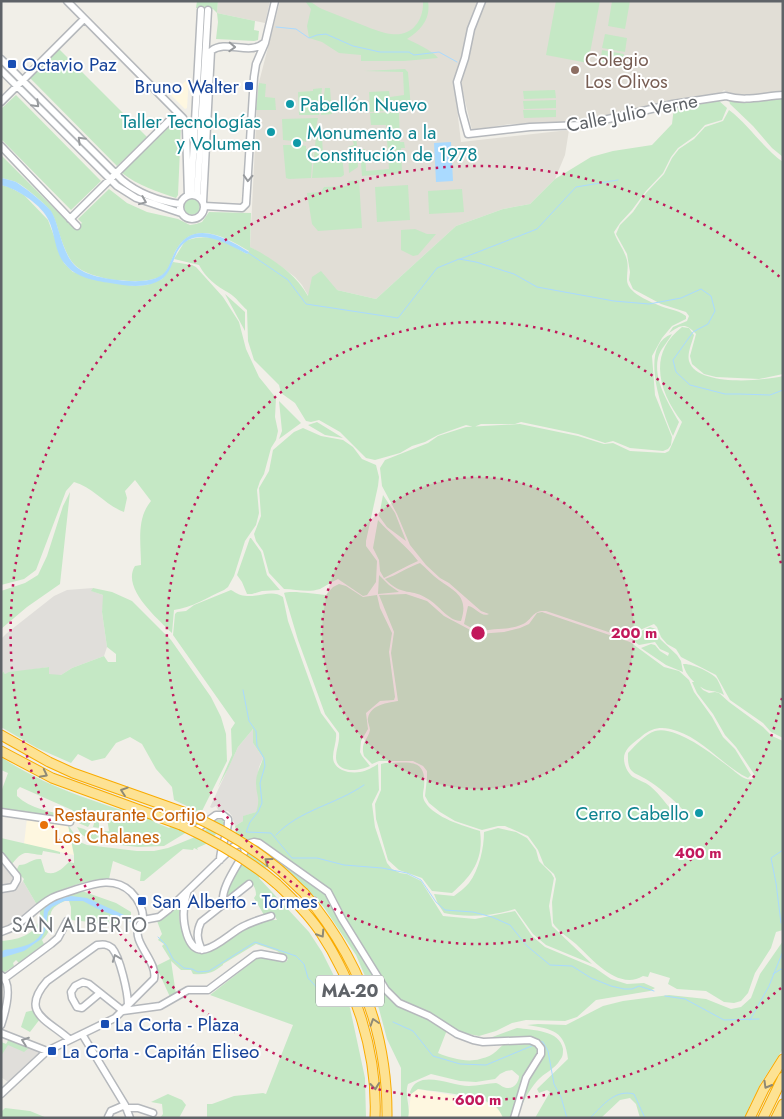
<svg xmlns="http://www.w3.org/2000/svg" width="784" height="1119" font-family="Jost,sans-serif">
<rect width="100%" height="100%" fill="#f1efe8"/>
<!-- commercial -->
<path fill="#fef7e0" d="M189,78l-2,30 -2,1 -14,-14z
M27,818l12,2v2l6,-1 23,4 6,30 -50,-11z
M417,1089l63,11 14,5 6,7 3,6h-95l3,-24z"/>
<!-- industrial -->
<path fill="#e0deda" d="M93,588l-1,3 11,4 1,5 -2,12 5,35 -3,9 -32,12 -11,7h-12v-8l-44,7 -2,-3 -2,6v-38l6,-6 47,-37 13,-6z
M253,729v14l10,15 -4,9 -3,17 4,19 -4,9 -12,4 -1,5 -8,5 -3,-10 -4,-5 -10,-1 -2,-4 -4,2 -2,-1 28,-60z
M1,861l12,14 1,5 -3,4 -10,2z
M23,881l14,24 -21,17 -15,6v-36l13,-2z
M1,1042l5,2 26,1 10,7 -6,6 -2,-1 -26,25 -7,-5z"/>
<!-- education -->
<path fill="#e1ded6" d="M218,1h52l-5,22 -48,-10z
M280,1h199l-7,15 -18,67 7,59 108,-12 -4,25 -10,24 -25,25 -27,5 -47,17 -80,73 -39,-9 -28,7 -7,-12 -7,-8 -16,-12 -29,-18 8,-161z
M486,1h297v91l-16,1 -13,3 -22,-1 -8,-5 -3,3 -42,8 -102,22 -67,1 -38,6 -11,-46 12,-54z"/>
<!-- green -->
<path fill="#c5e8c5" d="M197,1h21l-1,12 38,8 -1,9 5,1 -1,9 -4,1 -38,-2 2,-17 -1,-9 -4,-4 -17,-1z
M305,1c8,0 10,5 17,8 14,6 29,11 43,17 8,3 17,7 26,8 20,3 33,-13 32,-33h5c3,18 -7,29 -21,38 9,4 26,12 31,19l-34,3h-43v-6l-22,-2 -17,-11 -13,-4 -2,-12 4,-17z
M556,1h44l-12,62 -42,-8z
M612,1h18l-5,28 -17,-3z
M605,34l22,4 -2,14 -23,-4z
M59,49l88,88 -30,29 -87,-88z
M602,50l22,4 -2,14 -22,-4z
M405,69l3,3 3,37 -41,3 -1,-20 20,-1 1,6 14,-2 -1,-23 -39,-1z
M259,83l7,1 -1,13 10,1 1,12h-20z
M322,88l-3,27h-20l-1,-23 15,-1v-2z
M325,88h5l2,26 -11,1z
M555,90l1,8 -32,1 -1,-8z
M16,95l85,86 -30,29 -70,-71v-30z
M783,97v60l-11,-9 -19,-22 -23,-22 -1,-4z
M556,100v8l-32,1 -1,-8z
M718,100l9,8 -5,12 -17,5 -10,11 -17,12 -7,9 -8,16 -17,18 -14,19 -12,13 -6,9c3,9 9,16 12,25 3,8 1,14 1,22 -1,13 21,22 31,26 10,5 19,4 28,11v3l-14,7 -10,12 -10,18 3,39 17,42 -1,8 -3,4 -5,2 -33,-3 -17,-7 -8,2 -27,-9 -57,-12 -6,2h-34l-7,3 -8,-2 -28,10 -13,7 -13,4 -12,7 -25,7 -9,-2 -26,-26 -21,-12 -8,2 -5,-1 -11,-18 -14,-10 -2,-8 -25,-25 -6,-19 -1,-31c-6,-5 -11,-13 -18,-17 -13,-7 -23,-15 -30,-28l-25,-6 11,-18c28,-9 38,0 62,13l2,-3c-23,-14 -55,-32 -73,-1 -4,7 -6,18 -12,24 -10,10 -43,7 -56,5 -34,-8 -38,-14 -49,-46 -2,-7 -4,-15 -8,-21 -5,-8 -27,-26 -35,-30 -5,-2 -10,-3 -15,-4v-23l74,74 7,-6 -4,-4 31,-30 18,14 20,9 31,7 12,6 6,-1 6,-2 7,-10 42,1 -1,34c23,12 45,26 58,49l4,-19 9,-6 16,19 39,9 80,-73 47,-17 27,-5 25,-25 36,-22 22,-6 39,-6 20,-21 2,-17z
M523,110h33v7l-32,1z
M729,110c20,15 33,37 54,52v212l-24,5 -43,-2 -12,-3 -12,-10 -2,-8 6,-22c-11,-12 -15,-9 -27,-1l4,-6 14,-6 2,-5 -3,-4 -25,-8 -28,-15 -4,-9 1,-8 -3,-18 -11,-20 4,-9 13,-13 13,-19 18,-19 8,-16 7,-9 15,-10 11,-12 18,-6z
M399,112l1,30h4l1,6h-4l1,25 -40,3 -2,-26 5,-1 1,22 23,-2 -3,-44h-15l-1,-12z
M318,118l-4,20h-7l-1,4 -9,-3 -4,2 -10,-1 -1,-21z
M174,122h4l3,4 -3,69 -2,3c-20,-7 -37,-12 -54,-25z
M347,129h9l2,38 -9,6 -1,-26 6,-2 -1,-4 -5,-2z
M316,136h6l1,19 19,-1 2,21 -3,2 -29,1z
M283,145h10l5,3 3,-3 5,1v3l7,1 -2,28 -22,1 -3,-1z
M359,180l3,48 -44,3 -6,-7 -5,-31 14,-1 3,-5 24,-1v-5z
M1,185l8,2 15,8 24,25 16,43 9,9 60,14 14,-1 15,-6 11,-17 19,3 4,2 27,30 16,25 7,27 13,28 17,21 -1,19 3,14 -2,9 -5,8 -7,26 -4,7 -3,9 2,23 -3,12 -11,16 -11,35 -6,11 -4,3c-16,7 -33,18 -50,20l-2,23c-14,-14 -51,-45 -37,-67l6,-1c0,-22 -5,-46 10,-64l-16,-21 -10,11 2,7 -3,14c-19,-7 -31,-25 -50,-30l-8,9 -30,79 -12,9 -23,6z
M408,185l2,35 -33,2 -2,-35z
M462,189l2,23 -35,2 -1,-23z
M194,198l5,4 1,8 -3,4 -7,1 -6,-4 -1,-6 6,-6z
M415,229l12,5h9l-18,21 -5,1 -12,-6v-20z
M225,294l20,18v19z
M682,327l7,1 5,7c-2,8 -7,18 -5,26 8,26 74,20 94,15v362l-12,-6 -8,-9 -33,-23 -14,-25 -35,-18 -5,-8 -9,-5 -6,-7 -4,-10 -3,-3 -19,8 -6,7 -83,-28c-14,-1 -13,8 -23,13 -13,7 -30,3 -44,8l-15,-8 4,-18c8,1 13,12 21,8l-8,-3 -32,-28 -9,-5 -14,-13 -16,-20 -13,-31 -15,-28 -2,-18 5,-8 43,-17 10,-7 28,-9 54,-3 58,12 26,8 9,-1 17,8 35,2 4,-2 13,-29c-23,-30 -35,-68 0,-95z
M672,334c-4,8 -12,15 -14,24 -5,22 11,46 21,64l-6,14c-10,-23 -36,-90 -1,-102z
M279,401l22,22 -22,16 3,-8z
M317,422l26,16 -18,-3 -17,-10z
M303,428l18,8 22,4 10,7 9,12 14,6 3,12 -1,9 -12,55v5l11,15 -1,21 -9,13 -4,1 -25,-17c-7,3 -12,7 -18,10 -13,4 -24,0 -36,0l-15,-16 -6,-22 -7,-10 -2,-7 7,-18 -2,-28 10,-17 4,-21 21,-18z
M70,492l-10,92 -33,23 -26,22v-38l24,-8 13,-8 9,-19 16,-50z
M383,495l12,18 11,28 -19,-14 -8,-11z
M378,520c13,15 28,25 40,41 -12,5 -22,11 -34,17l-4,-7 -1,-11 -6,-12z
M250,538h1l10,14 6,23 13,15 -18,1 -10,3h-5l-5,-12 -5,-7z
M420,563c6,5 12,12 19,17 17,12 30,17 22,41 -13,0 -22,-16 -33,-22 -16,-11 -26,-2 -43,-20 12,-4 23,-12 35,-16z
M379,575l10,10 10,7 -21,2z
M339,584l7,2 17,11 14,-2 3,13 12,25 -3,19 6,45 -1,3 -14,1 -14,12 2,16 -7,12 -1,11 2,4 8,10c-10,5 -33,8 -34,-8 0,-9 4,-16 3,-25l-14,-19 -27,-74 -14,-47c6,-3 32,1 42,2l7,-8z
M93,588l19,4 20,9 39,39 40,57 10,20 5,17 1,27 -26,52 -14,19 -23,14 -26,1 -45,-5 -12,-8 -4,-7 7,2 10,6 2,-3 13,-1 -2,-13h-8v10l-6,-1 2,-7 -3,-8 -4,1 3,9 -3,5 -12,-5v-4l-4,-8 -52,-23 -3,3v6c14,13 32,15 50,20l-1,3 -65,-10v-17l7,-19 -7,-3v-13c46,31 101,47 153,63v2l15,6 3,-2 7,3 10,-22 -15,-7 -2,-13 -16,-18 -14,-25 -12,-7 -14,6 -11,15 -13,3 -14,-7 -7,9 -34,-15 -36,-21v-50l2,-6 2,3 4,-2 40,-5v7l12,1 11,-7 32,-12 4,6h8v-8l-9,-7 -5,-35 1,-17 -12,-4z
M231,590c5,3 10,6 16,6 11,1 26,-7 36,1l5,24 33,92 15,20c1,8 -3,16 -3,24 0,13 16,17 27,15 7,-1 13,-5 18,-8l1,26 -7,14 3,23 12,36 5,6 8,4 7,1 14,7 22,35 32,3 40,-8 17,25 13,11 50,21 16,11 16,5 17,-1 11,5 -5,3 -54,9 -19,17 -12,4 -39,-1 -14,3 -16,8 -17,5 -21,-4 -27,-18 -27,-12 -15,-13 -44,-70 -8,-19 -7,-10 -17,-13 -19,-11 -29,-24 -10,-4 -18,4 -2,-16 8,-5v-5l13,-4c5,-13 0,-17 0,-29 0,-10 5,-17 7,-25l-10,-15v-14l-15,18 -10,22 -10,18 14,-32 -1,-26 4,-6 -62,-88 2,-21 2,-2 9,-1 8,-6z
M406,594l21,7 17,15 34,18 26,-2 16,-4 9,-4 8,-11 5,-1 88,30 34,25 15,4 10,9 5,12 18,25 11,20 12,12 16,26 -3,3c-25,-12 -44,-38 -71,-47 -14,-5 -24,-4 -35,5 -6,5 -14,10 -17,17 -3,7 1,19 8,24 5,3 12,5 17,9 10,8 22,26 33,37l3,-4c-1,-2 -1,-5 -2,-7 -3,-7 -28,-27 -35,-31 -15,-10 -22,-6 -21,-28 7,-7 17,-19 27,-22 22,-6 61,26 78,39 6,5 12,11 20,9l1,-5 -18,-27 -11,-12 -12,-21 -16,-21 -5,-11h4l7,8 6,3 6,-1 4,1 10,9 34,25 9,9 11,5v189l-7,2 -5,16 -16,25 -7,20 -7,8 -7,2 -10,-1 -18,-11 -29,-2 -9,-5 2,-6 -20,-6 -2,5 -5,-1c-25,15 -51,-17 -67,-32 -7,-6 -15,-11 -21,-18l-2,-3 -1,-21 4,-23 -2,-5 -10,-9 -6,-15 -10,-14 -23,-10h-7l-16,4 -27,-9 -15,-9 -11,-9 -4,-7 2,-18v-7l-4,-5 -10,-5h-34l-7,3 -8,-8c-4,-14 4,-16 6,-26 0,-4 -3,-8 -2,-12 3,-14 20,-15 30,-17l-7,-48 3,-21 -15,-37z
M650,627l6,2 4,10 17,16 4,6 2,11 -17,-7 -25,-17 10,-4 4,1 5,6 8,5 1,-3 -9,-4 -5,-7 -16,3 -8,-6 8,-7z
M683,664c8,-1 29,8 34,15 3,5 5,11 7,16 -8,-5 -13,-3 -20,-6 -10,-6 -18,-13 -21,-25z
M385,763c23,0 42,-6 39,24 -1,6 -2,10 1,15 10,16 39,24 55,29 4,28 -8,45 -28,62l-20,-2 -10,-13 -23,-8 -11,-10 -12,-41 -1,-15 6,-14v-26z
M217,820h6l2,4 -17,19 -11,5 1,2 -4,-2 -1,2 -10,-1 -39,32h-4l1,-9 -28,-11 -4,18c-24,0 -54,11 -72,26l-14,-24 1,-2 -8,-8 3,-6c9,0 13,-7 22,-6l4,13c10,4 17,-3 24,-10l5,1v-8l-6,-30 12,17 7,3 50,6h17l14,-3 32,-13z
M498,828l18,4 11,6 9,12 3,11 12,12 3,5 -5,28 3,20 40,38 -46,-19 -13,-11 -18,-25c-22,7 -48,9 -71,4l-6,-9 -4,-10 20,2c5,-4 11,-8 15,-13 10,-13 15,-35 15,-51z
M1,838l52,12 7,2v2l-17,-3 -1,4c-17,-1 -17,-7 -30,9l-11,-12z
M259,845l37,28 26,16 56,94 17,21 39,17 13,9 -9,23c12,5 29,10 42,6 4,-1 11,-3 14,-6 3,-2 6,-6 9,-8 10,-5 35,-6 35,9l-16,24 -11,40h-8c-2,-5 -5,-10 -9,-13 -17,-10 -56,-13 -76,-16l-7,5 -1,-2c8,-24 41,-6 59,-6 9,0 20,-3 27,-3 4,1 7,5 11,5 7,1 12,-6 12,-12l-7,-6 -6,1 -6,3 -5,5 -19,3 -16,-1 -29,-7 -23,10c-4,13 3,21 0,34h-7v-50l-14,-29 -8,-30 -23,-54 -33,-49 -50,-49 -14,21 50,54 13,20 28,56 15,70 1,40h-159v-14h5l22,-8 29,-3 3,1 27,-69 -83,-30 46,-36 6,-1 24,4 2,-3 -11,-8 -21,-7 -33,20v1c-10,8 -17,10 -30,9l-2,-4h-10l-10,-9 5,33 -6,3 -14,-31 14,-7 -8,-13 2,-2 -6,-4 4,-6 -5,-13 14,-8 11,-9c-8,23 4,33 19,48h5l43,-26 18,-6h10l-4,-7 -3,-1 -6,3 -10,-17 2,-3c0,-6 -2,-10 -7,-14l-22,17 -2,-1c5,-14 19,-50 34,-52z
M82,891l34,12 15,9v5l4,3 -2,3 -13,-5 -1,7 -48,-5v-13l-4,-12z
M64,896l1,5c-27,11 -5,23 -23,39l2,4 -25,19 -3,-3 -3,3 1,3 -9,6 -4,-1v-30c19,-1 40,-8 39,-30 7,-8 15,-11 24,-15z
M783,941v108l-22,34 -11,22 -5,13h-105l-4,-14 -6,-6 -10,2 -19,18h-66l15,-26 -3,-2 -8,3 -2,-4 31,-30c-3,-28 -15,-30 -41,-34l11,-1 28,1 37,-19 20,-5 46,-6 37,4 25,10 10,-2 10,-9 9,-24z
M34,1010l6,9 -10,13 -9,-5 5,-15z
M517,1028c15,2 43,2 46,21 0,4 0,8 -3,11 -5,9 -16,13 -23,21 -9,10 -15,24 -21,36l6,-23 21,-48 -7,-7 -6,-2 -46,3z
M9,1039l22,7 -7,6 -16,-7 -7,11v-14l5,2z
M168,1094l14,6 4,5 -7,13h-19l3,-4 -1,-10 -11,-2z
M5,1108l25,3 17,7h-46v-6z"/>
<!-- water -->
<path fill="#aadaff" d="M451,142l2,39 -17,1 -2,-39z
M1,178c5,1 10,2 15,4 7,4 31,23 35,29 4,6 6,15 8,21 10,33 16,41 51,47 15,2 39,5 52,-4 7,-5 9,-16 13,-23 17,-34 50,-15 74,0l-2,2c-21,-11 -54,-31 -70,-2 -4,9 -7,21 -15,27 -15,10 -35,7 -52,4 -15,-2 -35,-6 -45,-19 -10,-11 -10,-30 -16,-43 -7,-16 -31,-32 -48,-36z
M71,896l16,2 48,22 -2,3 -35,-14 -15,-8h-19l-12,6 -4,5 -3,19 -4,8 -17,12 -23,7v-5l3,-3c15,-2 37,-5 40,-24 0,-5 -1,-11 0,-16 4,-9 18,-12 27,-14z"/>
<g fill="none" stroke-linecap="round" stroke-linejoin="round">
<!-- stream -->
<path stroke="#aadaff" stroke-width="1" d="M276,27l20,2 13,9 8,-3 9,-1 27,12 27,6h29l5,3 25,-3 18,10
M247,252l41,28 18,24 92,14 39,-50 22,-9 17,3 38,12 23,13 77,14 35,3 32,-6 20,-9 10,7 4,15 -7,13 -15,8 -20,28 3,12 14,13 35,9h14l31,1 13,-5
M460,259l77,-30 39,-42 42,-7
M243,690l6,31 7,10 1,15 7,12 1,8 -5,17 2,20 -4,9 -8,10 -4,10 25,1 21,25h25l27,7 38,3 25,5 14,7 15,22 9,8 28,2 19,5 18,8 17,21 23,19 22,1 19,12 20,8 13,3h8l7,-3 15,5
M276,835c23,-25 59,-30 88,-50
M781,923l-5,-40 -5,-25 12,-8
M158,937l8,8 7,14 11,9 8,1 6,3 11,-1 46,-29 41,14 8,8 4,14 18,19
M773,974l10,-6
M665,996l20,3 39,21 35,-1
M750,1020l19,-34 14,-35
M393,1022l20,9 20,25 27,8 26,1 48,-20
M539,1041l4,1 5,9 6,33 7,13 6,21
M590,1118c13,-13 25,-29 44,-24l11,24"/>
<defs>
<path id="minor" d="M67,1l116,117 9,16 2,7
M482,1l-11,28 -6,29 -8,24 5,30 6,22 62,-7 52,-2 91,-21 53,-8c19,6 38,0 57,-1
M1,59l121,121c17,14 37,21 58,24
M1,70l116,116 19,12 45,15
M1,102l83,-83
M186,128l2,68
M1,146l76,80
M180 207a12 12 0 1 1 24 0a12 12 0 1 1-24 0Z
M191,195l10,-185
M197,196l11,-186
M203,202l8,-151c15,-12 38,5 53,-8
M204,206l38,2 4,-4 8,-127 2,-13 9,-21 10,-42
M70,219l107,-106
M1,812l69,10
M198,828l18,-13h7l5,4c1,15 -8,27 -8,41
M243,845l11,-3 5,1 69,49 14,27 44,71 13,13 30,13 28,18 16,6 10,2 47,-2 7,3 4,5v6l-15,24 -12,40
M1,856l16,20v4l-4,7 -12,2
M187,893c-4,15 -5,26 0,42 11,33 38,1 55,-8 9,-5 19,-8 29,-11
M1,932c22,-6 32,-24 51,-34 8,-4 17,-6 25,-9 19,-6 38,-12 54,3 7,7 13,18 12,28
M202,950c-5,-10 -6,-18 -1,-28l48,-38
M1,975c13,9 4,38 0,50
M5,978l46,-34 7,-6 9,-17
M100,993l-18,15 -5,-1 -5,-9 -1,-6 4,-6 8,-4 6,2 34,27
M123,1011l37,-5 28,-16h20l47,-35 6,-1 22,4
M1,1033l46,18
M82,1034l43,71 5,13
M69,1039c-21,-19 -50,-26 -22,-58l50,-36c6,-1 10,-1 15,3 8,9 16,45 16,57
M1,1094l46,-43 68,-33 39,-39c4,-18 -23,-37 -15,-53 1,-2 3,-4 4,-6l16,-3 9,-7 65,-63 6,-3 4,1 2,6c-7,14 -27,40 -21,54
M126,1108h12l15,5
M108,1117l3,-6 14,-6"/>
<path id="highway" d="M1,735l48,27 24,11 113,40
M1,751l51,27 129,47
M277,884c15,14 30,29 42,46 36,54 59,123 56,188
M304,893c55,65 84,139 83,225
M750,1118l14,-29 19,-30
M763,1118l20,-41
M776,1118l7,-14"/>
</defs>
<!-- minor casing -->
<use href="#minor" stroke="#b5b8bc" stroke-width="9"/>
<!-- highway casing -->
<use href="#highway" stroke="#f9ab00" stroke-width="11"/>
<!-- minor -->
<use href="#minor" stroke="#fff" stroke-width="6"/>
<!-- highway -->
<use href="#highway" stroke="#fde293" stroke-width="9"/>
<defs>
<path id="highway-bridge" d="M186,813c32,14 63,32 90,54 10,8 19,18 28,26
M181,825c34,16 67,34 96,59"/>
</defs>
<!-- highway-bridge casing -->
<use href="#highway-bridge" stroke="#f9ab00" stroke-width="11" stroke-linecap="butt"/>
<!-- highway-bridge -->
<use href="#highway-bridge" stroke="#fde293" stroke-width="9"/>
</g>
<!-- one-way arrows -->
<defs><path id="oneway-chevron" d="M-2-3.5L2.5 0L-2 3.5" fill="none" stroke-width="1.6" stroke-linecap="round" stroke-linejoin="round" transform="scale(1.25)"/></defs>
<g stroke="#979a9d">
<use href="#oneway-chevron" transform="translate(232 47) rotate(2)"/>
<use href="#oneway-chevron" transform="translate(36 104) rotate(45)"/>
<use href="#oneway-chevron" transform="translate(81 140) rotate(-135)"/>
<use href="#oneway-chevron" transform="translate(248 178) rotate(93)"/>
<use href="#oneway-chevron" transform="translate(143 201) rotate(22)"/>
<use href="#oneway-chevron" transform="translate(116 958) rotate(-111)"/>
<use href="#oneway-chevron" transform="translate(25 1041) rotate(-160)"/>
</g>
<g stroke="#8e8975">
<use href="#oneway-chevron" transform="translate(44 774) rotate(27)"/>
<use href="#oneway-chevron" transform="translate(124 791) rotate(-161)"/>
<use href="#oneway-chevron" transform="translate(268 861) rotate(-144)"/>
<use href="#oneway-chevron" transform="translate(321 934) rotate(57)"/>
<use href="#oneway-chevron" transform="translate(374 1022) rotate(-108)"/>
<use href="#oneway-chevron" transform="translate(767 1085) rotate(120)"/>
<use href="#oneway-chevron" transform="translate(375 1086) rotate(84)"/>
</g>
<!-- distance rings -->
<circle cx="478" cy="633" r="156" fill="#c2185b" fill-opacity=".12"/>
<g fill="none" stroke="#c2185b" stroke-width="2.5" stroke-dasharray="2.5 5">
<circle cx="478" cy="633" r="156"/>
<path d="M782 698A311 311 0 1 1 782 568"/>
<path d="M781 988A467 467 0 1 1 781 278"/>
</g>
<!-- markers -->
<g fill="#1a4fb4" stroke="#fff" stroke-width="2">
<rect x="7" y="59" width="10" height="10" rx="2.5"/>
<rect x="244" y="81" width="10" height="10" rx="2.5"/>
<rect x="137" y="896" width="10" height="10" rx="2.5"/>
<rect x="100" y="1019" width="10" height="10" rx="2.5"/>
<rect x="47" y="1046" width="10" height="10" rx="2.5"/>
</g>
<circle fill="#8d6e63" stroke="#fff" stroke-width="2" cx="575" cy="70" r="5"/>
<g fill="#0f9aa8" stroke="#fff" stroke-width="2">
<circle cx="290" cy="104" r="5"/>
<circle cx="271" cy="132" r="5"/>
<circle cx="297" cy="143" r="5"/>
<circle cx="699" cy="813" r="5"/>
</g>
<circle fill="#e8710a" stroke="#fff" stroke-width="2" cx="44" cy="825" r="5"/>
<g text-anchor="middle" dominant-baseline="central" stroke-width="4" stroke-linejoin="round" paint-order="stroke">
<!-- shield labels -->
<rect fill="#fff" stroke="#8f9295" stroke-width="1" x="316" y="975.5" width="68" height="31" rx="4"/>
<g font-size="18" font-weight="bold" fill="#5f6368">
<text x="350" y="991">MA-20</text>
</g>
<!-- education labels -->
<g font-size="19" fill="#785e54" stroke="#fff" text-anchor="start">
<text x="585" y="59">Colegio<tspan x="585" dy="22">Los Olivos</tspan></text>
</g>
<!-- transit labels -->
<g font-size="19" fill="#164399" stroke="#fff" text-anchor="start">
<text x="22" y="64">Octavio Paz</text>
<text x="239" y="86" text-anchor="end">Bruno Walter</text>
<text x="152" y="901">San Alberto - Tormes</text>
<text x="115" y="1024">La Corta - Plaza</text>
<text x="62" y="1051">La Corta - Capitán Eliseo</text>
</g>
<!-- culture labels -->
<g font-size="19" fill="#0d838f" stroke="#fff" text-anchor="start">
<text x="300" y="104">Pabellón Nuevo</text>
<text x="261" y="121" text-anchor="end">Taller Tecnologías<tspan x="261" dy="22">y Volumen</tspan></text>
<text x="307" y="132">Monumento a la<tspan x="307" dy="22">Constitución de 1978</tspan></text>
<text x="689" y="813" text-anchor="end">Cerro Cabello</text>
</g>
<!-- street labels -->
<g font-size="19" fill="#5f6368" stroke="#fff">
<text transform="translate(632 113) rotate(-11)">Calle Julio Verne</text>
</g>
<!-- food labels -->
<g font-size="19" fill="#c56008" stroke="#fff" text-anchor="start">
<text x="54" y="814">Restaurante Cortijo<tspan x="54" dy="22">Los Chalanes</tspan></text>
</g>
<!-- neighbourhood labels -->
<g font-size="20" letter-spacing="1" fill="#70757a" stroke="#fff">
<text x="80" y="925">SAN ALBERTO</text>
</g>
</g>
<circle cx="478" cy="633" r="8" fill="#c2185b" stroke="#fff" stroke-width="2.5"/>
<g font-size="15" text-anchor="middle" font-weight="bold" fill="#c2185b" stroke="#fff" stroke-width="4" stroke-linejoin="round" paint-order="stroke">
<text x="634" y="638">200 m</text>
<text x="698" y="858">400 m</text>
<text x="478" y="1105">600 m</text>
</g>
<!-- border -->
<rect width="784" height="1119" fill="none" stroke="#5f6368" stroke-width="5"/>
</svg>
